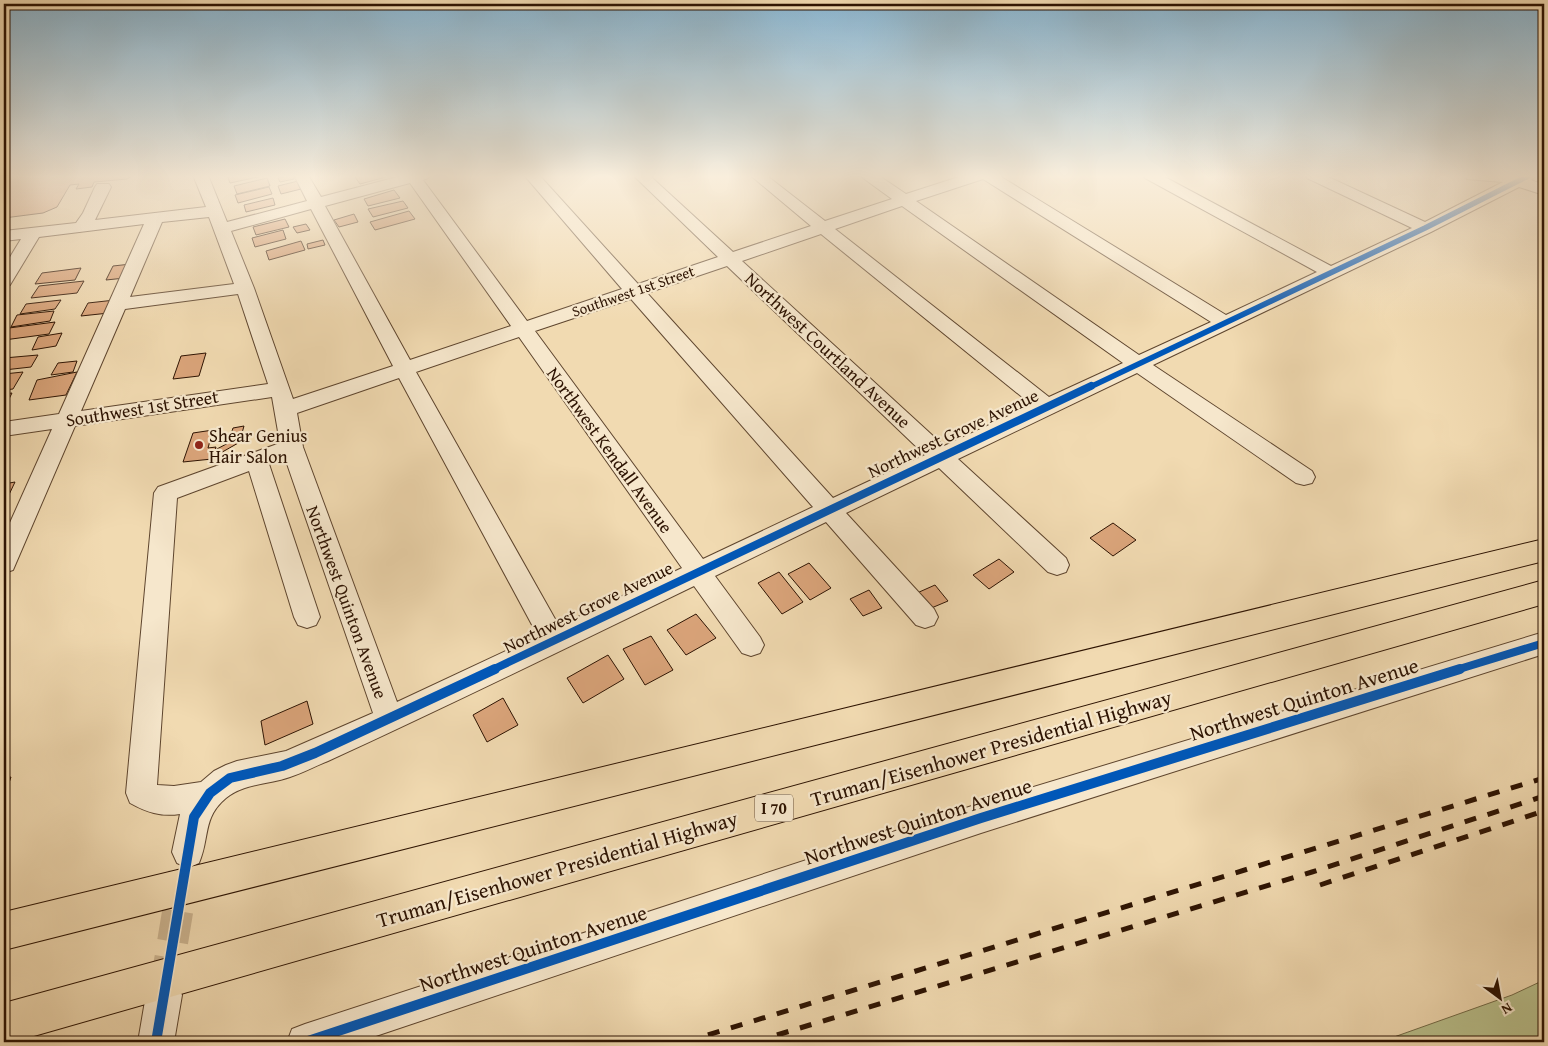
<svg xmlns="http://www.w3.org/2000/svg" width="1548" height="1046" font-family="'Gentium Book Plus',serif">
<rect width="100%" height="100%" fill="#f1dab1"/>
<filter id="stains"><feTurbulence type="fractalNoise" baseFrequency=".004" numOctaves="4"/><feColorMatrix values="0 0 0 0 .2 0 0 0 0 .09 0 0 0 0 .02 0 0 0 .5 -.17"/></filter>
<radialGradient id="worn" r=".72"><stop offset=".6" stop-color="#630" stop-opacity="0"/><stop offset="1" stop-color="#630" stop-opacity=".3"/></radialGradient>
<!-- green -->
<path fill="#b9c08c" stroke="#736a47" d="M1544,980v62h-164l132,-47z"/>
<!-- building -->
<path fill="#dba57b" stroke="#2d1302" d="M6,175h128l-7,4 -33,3 -2,5 -16,2 3,-5 -9,1 -13,22 -14,6 -39,5v-40z
M227,175h40l-37,8z
M292,175l2,4 -14,3 -2,-4z
M363,175h22l1,2 -26,7 -5,-7z
M267,178l3,8 -33,8 -3,-8z
M298,181l3,8 -20,5 -3,-8z
M269,187l3,7 -34,9 -3,-8z
M394,190l6,8 -32,8 -4,-7z
M273,198l2,7 -29,7 -2,-7z
M403,201l5,7 -35,9 -5,-8z
M409,211l6,8 -40,11 -5,-8z
M354,214l4,8 -19,5 -5,-7z
M285,219l4,8 -33,8 -3,-8z
M306,224l4,6 -13,3 -4,-6z
M283,230l3,9 -31,8 -3,-9z
M323,240l2,5 -17,4 -1,-5z
M301,241l4,9 -36,10 -3,-9z
M131,264l-6,14 -19,2 7,-14z
M81,268l-6,12 -40,4 7,-11z
M84,281l-7,12 -46,5 8,-12z
M61,300l-6,9 -35,5 6,-10z
M115,300l-6,13 -28,3 7,-13z
M54,311l-4,10 -39,6 6,-12z
M55,322l-6,12 -45,6 5,-12z
M62,333l-6,13 -24,4 6,-13z
M206,353l-7,23 -26,3 8,-23z
M38,355l-7,12 -27,3v-12z
M77,361l-4,11 -22,3 7,-12z
M23,372l-10,17 -9,1v-16z
M77,372l-11,23 -37,5 8,-20z
M12,393l-5,10h-3v-9z
M244,426l-4,14h-2l2,2 -23,13 -3,-3 -2,7 -29,3 10,-29 20,-3 -5,18 8,-1 -1,3 19,-10 -5,1 4,-13z
M15,482l-9,19h-2v-17z
M1113,523l23,17 -23,16 -23,-18z
M999,559l15,13 -25,17 -16,-14z
M809,563l22,25 -21,12 -22,-26z
M779,572l24,30 -21,12 -24,-31z
M935,585l13,16 -19,8 -12,-16z
M869,590l13,18 -19,8 -13,-17z
M696,614l20,24 -30,17 -19,-25z
M651,636l22,34 -28,15 -22,-36z
M608,655l16,24 -41,24 -16,-25z
M503,698l15,27 -31,17 -14,-27z
M307,701l6,23 -48,21 -4,-24z
M11,777l-7,21v-20z"/>
<g fill="none" stroke-linecap="round" stroke-linejoin="round">
<!-- minor-tunnel -->
<path stroke="#cab28e" stroke-width="31" stroke-dasharray="31 16" stroke-linecap="butt" d="M165,988l19,-115"/>
<defs>
<path id="minor" d="M193,175h15l19,47 80,-21 -13,-26h14l13,22 84,-22h25l-2,3 -5,2 104,141 95,-32 -98,-114h15l99,109 80,-27 -85,-82h16l84,77 78,-26 -61,-51h16l59,46 67,-22 -29,-21 -2,-3h17l28,19 59,-19h33l228,140 91,-43 -172,-94 -2,-3h18l170,91 81,-38 -105,-50 -2,-3h19l101,47 78,-40 -36,-3 -2,-4h72l-6,5 13,5v10l-25,-8 -88,45 -278,133 159,106 3,6 -3,6 -8,2 -8,-2 -159,-110 -179,86 108,99 3,7 -3,7 -9,3 -9,-3 -109,-104 -93,45 88,96 4,8 -4,8 -9,3 -9,-3 -90,-103 -111,54 45,61 4,8 -4,8 -9,3 -9,-3 -48,-67c-122,59 -243,119 -366,175 -13,5 -25,12 -38,16 -22,8 -46,6 -64,21 -24,20 -16,40 -27,65l-11,5 -11,-5 -5,-11 8,-38c-19,3 -34,-2 -50,-11l-4,-10 28,-300 4,-6 122,-44 -8,-46 -197,29 -59,137 -3,7 -9,3v-37l48,-107 -48,7v-14l55,-8 85,-190 -105,13 -29,48 -6,1v-19l17,-28 -17,2v-10l72,-8 7,-10 12,-26 2,-3h12l2,3 -16,33 111,-13zM983,179l228,143 -72,33 -223,-154zM410,183l101,143 -101,34 -85,-154zM902,206l221,157 -74,34 -214,-168zM311,209l82,157 -100,33 -39,-111 -23,-57zM209,217l25,67 -104,13 32,-75zM821,234l211,171 -88,41 -202,-185zM727,266l198,189 -92,43 -186,-205zM238,294l30,90 -187,27 44,-102zM631,299l182,208 -110,52 -168,-228zM519,337l163,231 -123,58 -143,-254zM399,378l139,258 -141,66 -94,-255 -6,-34zM285,458l88,255 -87,38 -49,10 -11,4 -12,6 -13,11 -27,4 -17,-1 20,-287 72,-27 45,146 4,8 9,3 9,-3 4,-8 -51,-153z
M1544,632v22l-563,179 -623,209h-71l5,-13 13,-5 676,-221z
M164,977l12,6 6,12 -8,47h-36l8,-47 6,-12z"/>
<path id="highway" d="M1544,539v22l-1540,389v-38z
M1544,580v24l-1531,438h-9v-39z"/>
</defs>
<!-- minor casing -->
<use href="#minor" stroke="#5e452e" stroke-width="2"/>
<!-- highway casing -->
<use href="#highway" stroke="#2d1302" stroke-width="2"/>
<!-- minor -->
<use href="#minor" fill="#f6e7cc" fill-rule="evenodd"/>
<!-- highway -->
<use href="#highway" fill="#f1dab1" fill-rule="evenodd"/>
<!-- rail -->
<path stroke="#2d1302" stroke-width="5" stroke-dasharray="12 12" stroke-linecap="butt" d="M1320,885l224,-74
M685,1042l859,-264
M754,1042l558,-170 232,-76"/>
<defs>
<path id="cycleway-far2" d="M1088,388l337,-160 105,-53"/>
<path id="cycleway-far1" d="M492,670l599,-284
M1456,670l88,-27"/>
<path id="cycleway" d="M156,1042l38,-225 16,-24 20,-15 52,-12 33,-13 180,-84
M305,1042l676,-224 479,-149"/>
</defs>
<!-- cycleway-far2 casing -->
<use href="#cycleway-far2" stroke="#f6e7cc" stroke-width="8"/>
<!-- cycleway-far1 casing -->
<use href="#cycleway-far1" stroke="#f6e7cc" stroke-width="11"/>
<!-- cycleway casing -->
<use href="#cycleway" stroke="#f6e7cc" stroke-width="13"/>
<!-- cycleway-far2 -->
<use href="#cycleway-far2" stroke="#0057b8" stroke-width="5.5"/>
<!-- cycleway-far1 -->
<use href="#cycleway-far1" stroke="#0057b8" stroke-width="8"/>
<!-- cycleway -->
<use href="#cycleway" stroke="#0057b8" stroke-width="10"/>
</g>
<!-- sky -->
<linearGradient id="sky" x2="0" y2="1"><stop stop-color="#89b6d2"/><stop offset="0.55" stop-color="#f9eedc"/><stop offset="1" stop-color="#f9eedc" stop-opacity="0"/></linearGradient>
<rect width="1548" height="321" fill="url(#sky)"/>
<!-- markers -->
<circle fill="#8f2418" stroke="#f6e7cc" stroke-width="2" cx="199" cy="445" r="5"/>
<g text-anchor="middle" dominant-baseline="central" stroke-width="4.5" stroke-linejoin="round" paint-order="stroke">
<!-- far-street labels -->
<g font-size="15" fill="#2d1302" stroke="#f6e7cc">
<text transform="translate(633 291) rotate(-19)">Southwest 1st Street</text>
</g>
<!-- shield labels -->
<rect fill="#f6e7cc" stroke="#69533f" stroke-width="1" x="755" y="794.5" width="38" height="27" rx="4"/>
<g font-size="16" font-weight="bold" fill="#2d1302">
<text x="774" y="808">I 70</text>
</g>
<!-- street labels -->
<g font-size="18" fill="#2d1302" stroke="#f6e7cc">
<text transform="translate(828 350) rotate(43)">Northwest Courtland Avenue</text>
<text transform="translate(142 408) rotate(-9)">Southwest 1st Street</text>
<text transform="translate(953 433) rotate(-25)">Northwest Grove Avenue</text>
<text transform="translate(610 450) rotate(54)">Northwest Kendall Avenue</text>
<text transform="translate(347 602) rotate(70)">Northwest Quinton Avenue</text>
<text transform="translate(588 607) rotate(-26)">Northwest Grove Avenue</text>
</g>
<!-- poi labels -->
<g font-size="18" fill="#2d1302" stroke="#f6e7cc" text-anchor="start">
<text x="209" y="435">Shear Genius<tspan x="209" dy="21">Hair Salon</tspan></text>
</g>
<!-- near-street labels -->
<g font-size="21" fill="#2d1302" stroke="#f6e7cc">
<text transform="translate(1304 699) rotate(-17)">Northwest Quinton Avenue</text>
<text transform="translate(991 748) rotate(-16)">Truman/Eisenhower Presidential Highway</text>
<text transform="translate(918 821) rotate(-18)">Northwest Quinton Avenue</text>
<text transform="translate(557 869) rotate(-16)">Truman/Eisenhower Presidential Highway</text>
<text transform="translate(533 948) rotate(-18)">Northwest Quinton Avenue</text>
</g>
</g>
<!-- margin -->
<rect width="1548" height="1046" fill="none" stroke="#f1dab1" stroke-width="20"/>
<rect x="5" y="5" width="1538" height="1036" fill="none" stroke="#2d1302" stroke-width="2.5"/>
<rect x="10" y="10" width="1528" height="1026" fill="none" stroke="#2d1302"/>
<!-- north arrow -->
<g transform="translate(1500 998) rotate(148)" stroke="#f6e7cc" stroke-width="4" paint-order="stroke">
<path d="M0-4L9 19L0 12L-9 19Z" fill="#2d1302"/>
<text y="-8" font-size="14" font-weight="bold" text-anchor="middle" fill="#2d1302">N</text>
</g>
<rect width="100%" height="100%" filter="url(#stains)"/>
<rect width="100%" height="100%" fill="url(#worn)"/>
</svg>
